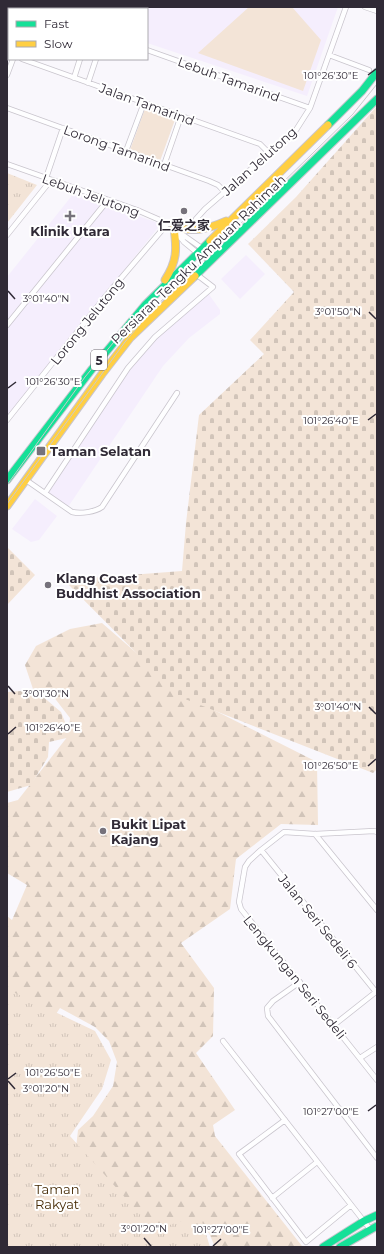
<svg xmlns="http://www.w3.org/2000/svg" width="384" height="1254" font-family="Montserrat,'Noto Sans SC',sans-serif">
<defs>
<pattern id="forest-firs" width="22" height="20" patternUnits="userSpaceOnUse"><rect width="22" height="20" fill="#f3e4d7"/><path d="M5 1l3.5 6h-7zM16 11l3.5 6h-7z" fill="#d1c4b9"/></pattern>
<pattern id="cemetery-stones" width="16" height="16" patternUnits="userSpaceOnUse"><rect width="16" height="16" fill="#f3e4d7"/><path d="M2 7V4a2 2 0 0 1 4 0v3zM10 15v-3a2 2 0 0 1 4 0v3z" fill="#d1c4b9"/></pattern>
<pattern id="park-tufts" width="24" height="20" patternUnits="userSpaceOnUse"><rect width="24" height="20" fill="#f3e4d7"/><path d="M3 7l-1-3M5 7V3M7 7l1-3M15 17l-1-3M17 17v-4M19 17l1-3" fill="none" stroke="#d1c4b9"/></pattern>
</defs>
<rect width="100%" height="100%" fill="#f9f7fc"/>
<!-- built -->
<path fill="#f5eefd" d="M128,7h210l-31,89 -160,-53v-34h-21z
M74,193l87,31 -154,192v-139z
M246,255l19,19 -25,25 -19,-20z
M208,293l12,17v4l-31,24 -26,28 -95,141 -20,-14 82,-124 25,-29z
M35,499l22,17 -18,24 -8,2 -19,-13z"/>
<!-- green -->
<path fill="#f3e4d7" d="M249,7h43l29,33 -18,51 -105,-38z
M146,106l30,11 -16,44 -30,-11z"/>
<!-- forest -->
<path fill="url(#forest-firs)" d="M102,623l84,73 131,66 1,63 -37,-1 -45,35 -6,50 -49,34 33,45 -1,48 -17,17 39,57 -22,15 2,11 87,110 -1,1h-86l-6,-14 -13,-7 -37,21 -83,-99 2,-18 15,-14 20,-30 4,-24 -8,-21 -14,-14 -35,-19 -10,15 -43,201v-308l5,4 15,-35 -20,-12v-70l11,-3 50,-64 2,-18 -17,-22 -20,-7 -8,-24 11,-19 34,-17z"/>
<!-- cemetery -->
<path fill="url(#cemetery-stones)" d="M377,106v663l-4,4 -193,-76 -116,-117 118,-9 4,-48 13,-108 65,-61 -14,-14 44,-48 -46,-48 48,-47z
M7,547l28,28 -28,30z
M35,690l26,22 10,25 -22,5 -1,15 -17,28 -24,7v-100z"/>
<!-- park -->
<path fill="url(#park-tufts)" d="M7,173l30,12 -30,38z
M7,986l4,5 84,40 16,29 -9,29 -32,47 84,94 46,-15 10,32h-203z"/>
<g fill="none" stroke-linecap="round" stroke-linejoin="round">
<defs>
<path id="street" d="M28,7l5,2
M365,7l12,4
M113,9l2,-2
M147,50l163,58
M7,54h2
M329,55l40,15
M22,59l238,85 9,9
M7,75l6,-16
M74,78l6,-19
M88,83l8,-24
M7,108l202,73 9,4 7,7
M126,151l18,-48
M7,164l130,46 32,14
M164,165l17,-49
M46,178l17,-50
M196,219l9,-10 91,-79 14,-22 36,-101
M176,230l27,19 7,3 11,-4
M177,233l7,9 17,14 1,8 -2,4
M7,235l44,-55
M7,325l101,-125
M7,420l98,-123 63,-74
M26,480l46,32c9,2 23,0 30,-5l75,-114
M45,493l83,-125 27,-31 58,-50 -17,-13
M377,832l-3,-1 -59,3 -31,-2 -23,18 -12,11 -4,6 -6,35 2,7 136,171
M315,834l62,76
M261,850l115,142
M300,982l-27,19 -6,7 1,8 109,142
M334,1025l43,-34
M223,1041l147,188
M360,1058l17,-11
M285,1120l-46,34 67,88 45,-37
M272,1198l45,-36"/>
<path id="fast" d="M328,125l34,-34 15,-19
M195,276l182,-177
M7,480l85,-111 53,-64 65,-64
M323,1247l41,-26 13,-6
M340,1247l37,-21"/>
<path id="slow" d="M210,241l118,-116
M165,280c12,-19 12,-30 9,-52 21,3 32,2 52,-7
M7,506l95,-132 28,-36 65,-62"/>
</defs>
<!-- street casing -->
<use href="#street" stroke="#c9c5cd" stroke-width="6"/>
<!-- fast casing -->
<use href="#fast" stroke="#c9c5cd" stroke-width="9"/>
<!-- slow casing -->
<use href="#slow" stroke="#c9c5cd" stroke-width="9"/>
<!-- street -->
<use href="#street" stroke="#fefeff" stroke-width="4.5"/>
<!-- fast -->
<use href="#fast" stroke="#16e098" stroke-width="7"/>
<!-- slow -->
<use href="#slow" stroke="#ffcf43" stroke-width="7"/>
<!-- tram -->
<path stroke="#cac9cc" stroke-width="1" d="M7,485l78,-108 33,-40 28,-27
M7,504l118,-162 27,-32 201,-196 24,-30"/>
</g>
<!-- ticks -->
<path fill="none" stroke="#302a36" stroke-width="1.5" d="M368,75l8,-6M8,291l7,8M369,312l7,7M8,388l8,-6M368,420l8,-6M8,686l7,8M369,707l7,7M8,734l8,-7M368,766l8,-7M8,1079l8,-6M8,1081l7,8M368,1111l8,-6M144,1238l7,8M213,1246l8,-7"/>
<!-- markers -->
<g fill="#76727b" stroke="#fff" stroke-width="1.5">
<circle cx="184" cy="211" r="4"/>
<path d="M68 210h4v4h4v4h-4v4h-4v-4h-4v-4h4z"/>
<rect x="36" y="446" width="10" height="10" rx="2"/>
<circle cx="48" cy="585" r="4"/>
<circle cx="103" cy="831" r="4"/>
</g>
<g text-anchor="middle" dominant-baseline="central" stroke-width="4" stroke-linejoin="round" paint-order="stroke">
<!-- shield labels -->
<rect fill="#fff" stroke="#6e6a72" stroke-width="1" x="91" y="350" width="16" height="20" rx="3"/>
<g font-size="12" font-weight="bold" fill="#302a36">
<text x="99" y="360">5</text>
</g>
<!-- street labels -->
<g font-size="13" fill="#302a36" stroke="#fff">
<text transform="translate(229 79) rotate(20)">Lebuh Tamarind</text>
<text transform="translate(147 104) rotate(20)">Jalan Tamarind</text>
<text transform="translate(117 148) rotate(20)">Lorong Tamarind</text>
<text transform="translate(259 161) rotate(-42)">Jalan Jelutong</text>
<text transform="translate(91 195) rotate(20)">Lebuh Jelutong</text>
<text transform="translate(198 259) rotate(-44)">Persiaran Tengku Ampuan Rahimah</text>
<text transform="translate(87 321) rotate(-51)">Lorong Jelutong</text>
<text transform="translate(318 921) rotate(51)">Jalan Seri Sedeli 6</text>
<text transform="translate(295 977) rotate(51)">Lengkungan Seri Sedeli</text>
</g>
<!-- poi labels -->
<g font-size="13" font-weight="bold" fill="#302a36" stroke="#fff" text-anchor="start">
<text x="184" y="225" text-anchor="middle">仁爱之家</text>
<text x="70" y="231" text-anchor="middle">Klinik Utara</text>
<text x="50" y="451">Taman Selatan</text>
<text x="56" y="578">Klang Coast<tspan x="56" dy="15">Buddhist Association</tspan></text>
<text x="111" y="824">Bukit Lipat<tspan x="111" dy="15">Kajang</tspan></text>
</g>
<!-- park labels -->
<g font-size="13" fill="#452a04" stroke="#fff">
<text x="57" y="1189">Taman<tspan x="57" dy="15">Rakyat</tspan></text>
</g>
</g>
<g font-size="10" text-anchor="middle" fill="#302a36" stroke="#fff" stroke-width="4" stroke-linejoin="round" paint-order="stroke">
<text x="331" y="79">101°26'30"E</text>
<text x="46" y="302">3°01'40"N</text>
<text x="338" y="315">3°01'50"N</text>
<text x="53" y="385">101°26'30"E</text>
<text x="331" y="424">101°26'40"E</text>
<text x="46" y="697">3°01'30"N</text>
<text x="338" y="710">3°01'40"N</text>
<text x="53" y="731">101°26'40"E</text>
<text x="331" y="769">101°26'50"E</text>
<text x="53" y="1076">101°26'50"E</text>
<text x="46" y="1092">3°01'20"N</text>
<text x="331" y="1115">101°27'00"E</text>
<text x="144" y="1232">3°01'20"N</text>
<text x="221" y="1233">101°27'00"E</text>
</g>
<!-- border -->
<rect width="384" height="1254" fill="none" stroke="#302a36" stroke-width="16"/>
<!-- legend -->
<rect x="8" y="8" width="140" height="52" fill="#ffffff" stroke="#acaaaf"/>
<rect x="16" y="21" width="20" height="6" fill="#16e098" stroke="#acaaaf"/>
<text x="44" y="28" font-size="12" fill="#302a36">Fast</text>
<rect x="16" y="41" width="20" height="6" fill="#ffcf43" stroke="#acaaaf"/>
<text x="44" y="48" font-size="12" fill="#302a36">Slow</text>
</svg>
